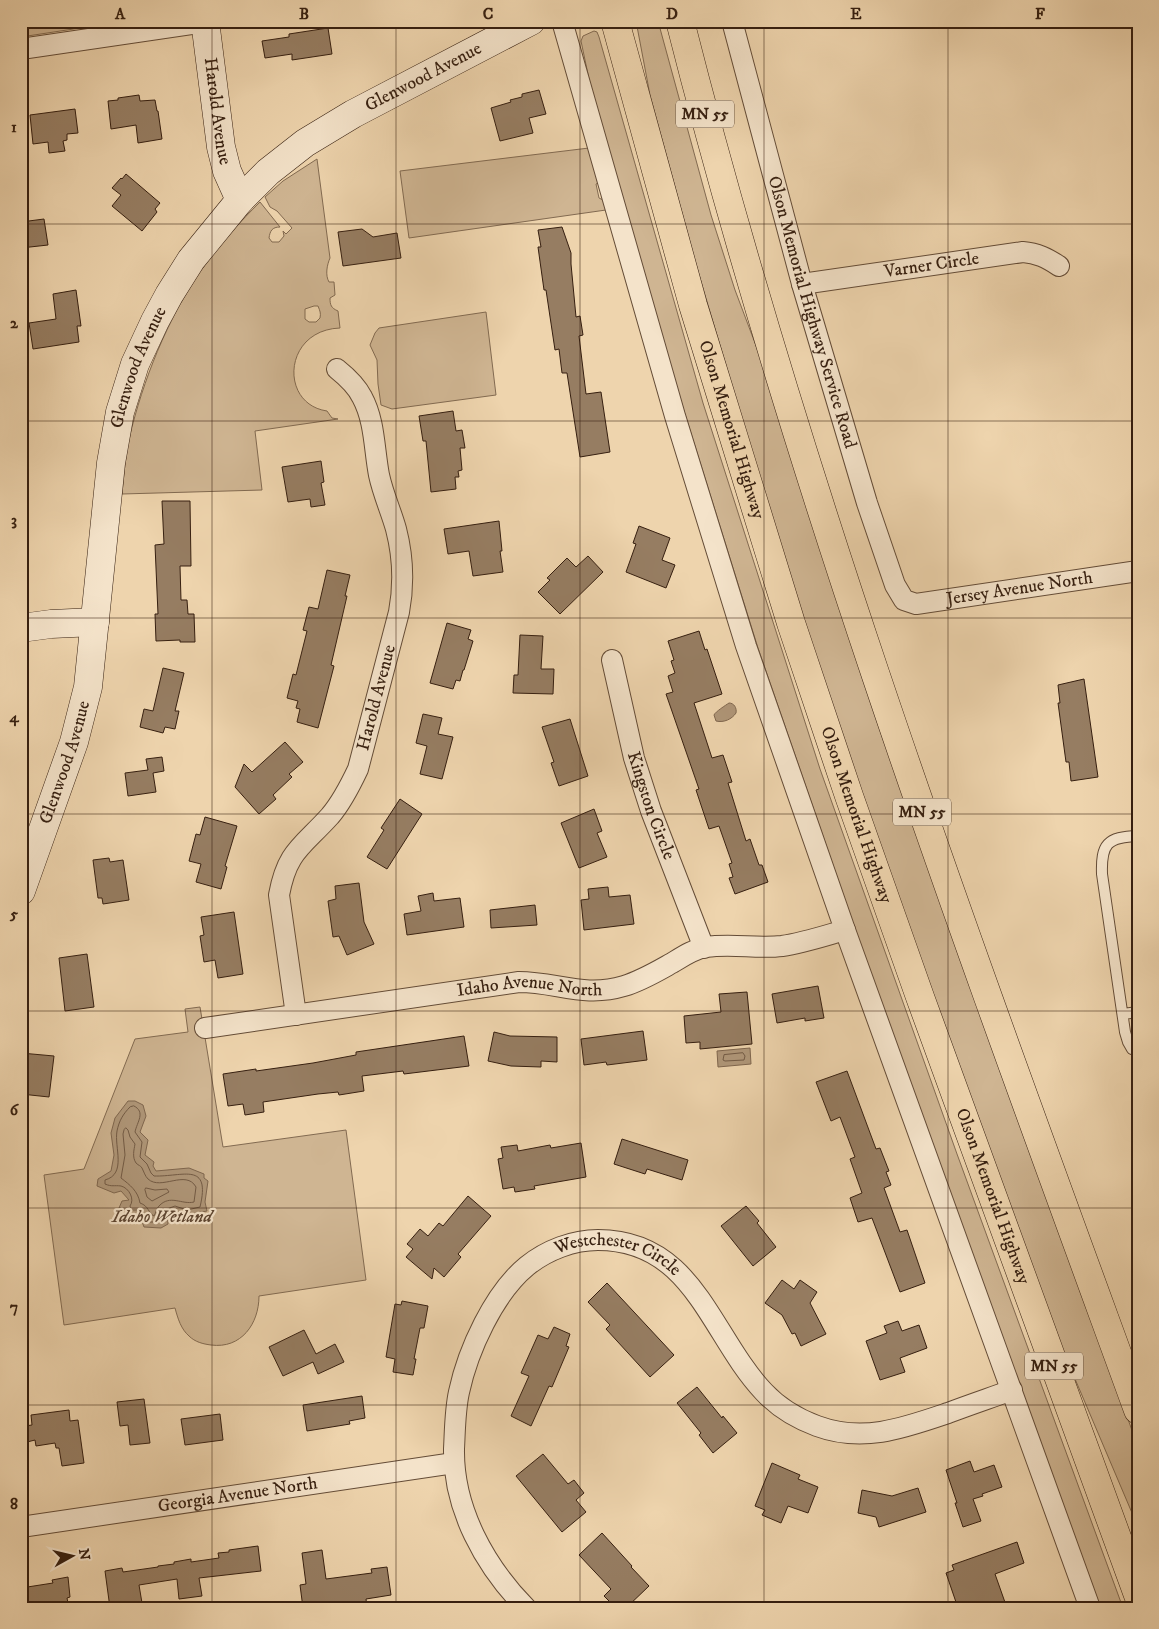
<svg xmlns="http://www.w3.org/2000/svg" width="1159" height="1629" font-family="'IM FELL DW Pica',serif">
<rect width="100%" height="100%" fill="#eed4ad"/>
<filter id="stains"><feTurbulence type="fractalNoise" baseFrequency=".004" numOctaves="4"/><feColorMatrix values="0 0 0 0 .2 0 0 0 0 .09 0 0 0 0 .02 0 0 0 .5 -.17"/></filter>
<radialGradient id="worn" r=".72"><stop offset=".6" stop-color="#630" stop-opacity="0"/><stop offset="1" stop-color="#630" stop-opacity=".3"/></radialGradient>
<!-- green -->
<path fill="#cfb592" stroke="#826a51" fill-rule="evenodd" d="M21,21h105l-105,16z
M636,21h22l53,194 24,75 29,77 117,366 257,714v80l-74,-174 -120,-328 -106,-300 -69,-214 -74,-250 -45,-166z
M594,31l3,1 2,5 104,366 117,366 137,385 166,454h-23l-218,-601 -124,-359 -93,-298 -76,-271 -8,-38 2,-5z
M589,148l9,35 -2,1 3,14 4,2 3,10 -197,28 -9,-67z
M317,159l13,99c-3,7 -5,17 -1,24h5l1,13 -5,3c0,7 1,10 8,13l2,17c-57,2 -61,76 -13,83l5,7 6,1 -83,12 7,59 -140,4c2,-22 4,-45 10,-67 15,-58 40,-117 75,-165 16,-22 34,-41 53,-60l20,25c-8,0 -10,4 -11,11l3,4h7l5,-6 -1,-5 3,3 6,-6 -15,-17 -7,-4 -5,-10 18,-16zM314,306h4c2,5 3,7 2,12l-4,4h-7l-4,-3v-10z
M486,312l10,83 -104,14 -11,-4 -3,-21 -1,-24 -7,-15 5,-12 4,-5z
M200,1007l23,140 123,-17 20,150 -107,16c0,28 -18,53 -48,49 -8,-1 -16,-3 -22,-9 -8,-7 -11,-17 -14,-28l-111,17 -20,-150 40,-6 51,-130 53,-7 -3,-23z"/>
<!-- water -->
<path fill="#af9678" stroke="#7f664e" d="M729,703c5,0 8,5 7,10 -4,6 -12,10 -20,8l-2,-6c1,-3 12,-10 15,-12z
M750,1048l1,16 -33,3 -1,-16z
M128,1101h7l8,4 3,11 -6,16 8,8 -3,15 9,7 -1,4 3,5 33,-3 15,6v4l4,3 -3,21 2,9 -21,4 -10,-4 -9,3 1,10 -7,4 -17,-1 -5,-13 -7,5 -6,-9 -7,-2 3,-7 7,-1 -8,-9 -7,2 -17,-7 1,-7 13,-8 3,-16 -3,-22 4,-15z"/>
<g fill="none" stroke-linecap="round" stroke-linejoin="round">
<!-- shore -->
<path stroke="#725a44" stroke-width="1" d="M743,1053l2,3 -1,4 -19,1 -2,-1 1,-5z
M134,1106c12,6 3,16 1,26l7,10 -2,15 7,7 4,9 3,3c29,1 57,-15 46,31l-13,3 -12,-4 -11,4 -3,12h-12l-7,-12h-11l-1,-4c5,-7 -1,-18 -9,-20 -7,-1 -9,1 -16,-2v-4c22,-6 9,-33 12,-49 2,-10 6,-17 13,-24z
M126,1128l2,2 2,7 5,7c-1,6 -3,13 1,19 3,3 4,2 6,5 2,4 3,8 6,11 13,12 38,-10 48,8l-2,15c-12,3 -24,-8 -35,4 -3,3 -3,7 -5,10 -6,-3 -5,-10 -14,-13 -2,-12 -10,-18 -19,-25l4,-23 -2,-21 1,-4z
M146,1188l9,2 12,-1 2,3 -17,9 -5,-4 -2,-7z"/>
</g>
<!-- building -->
<path fill="#967d62" stroke="#361f10" d="M328,28l4,26 -40,6v-6l-27,4 -3,-17 27,-4v-3z
M539,90l7,24 -17,4 4,15 -33,8 -9,-33 20,-6 -1,-2 12,-3v-3z
M139,95l1,6 15,-1 2,11h1l4,28 -24,4 -2,-18 -25,4 -3,-28 10,-1v-2z
M75,109l3,24 -11,1v6l-4,1 2,10 -16,2 -1,-11 -15,2 -3,-29z
M126,174l34,29 -5,6 2,3 -15,19 -30,-25 9,-11 -9,-7 9,-10 1,1z
M44,219l4,26 -27,3v-26z
M562,227l9,26v11l5,53 4,-1 3,19 -4,1 7,58 15,-2 9,60 -30,5 -13,-84h-5l-3,-24 -4,1 -9,-60h-2l-6,-43h3l-3,-17z
M362,229l11,8 24,-4 4,25 -58,8 -5,-34z
M76,290l5,36h-4l2,16 -46,7 -4,-26 27,-4 -3,-25z
M453,411l3,20 6,-1 3,18h-5l2,22 -4,1 1,6h-4l1,12 -25,3 -5,-51h-3l-4,-25z
M321,461l3,21 -3,1 4,22 -14,2 -1,-8 -22,3 -6,-35z
M162,501h28l1,65h-11l1,34h6l1,14h6l1,28h-15v-2l-24,1 -1,-27h3l-3,-69 9,-1z
M499,521l3,30h-2l3,21 -30,4 -4,-25 -21,3 -4,-25z
M639,526l31,12 -8,22 13,5 -9,23 -40,-16 10,-28 -3,-1z
M588,556l15,16 -43,42 -22,-22 12,-12 -3,-2 20,-20 9,9z
M327,570l23,5 -5,21h2l-16,69 3,1 -16,62 -21,-6 3,-13 -4,-1 2,-7 -11,-3 6,-24 3,1 11,-44 -4,-1 6,-23 9,2z
M447,623l24,7 -3,9 5,2 -9,29h-1l-3,11 -4,-1 -3,9 -23,-6z
M699,631l6,19 2,-1 15,45 -28,9 18,55 11,-3 9,27 -4,1 18,58 4,-2 9,26h3l6,17 -33,12 -6,-16 4,-1 -4,-13 3,-1 -13,-37 -10,3 -13,-39 3,-1 -33,-95 7,-2 -5,-16 7,-3 -4,-12 3,-1 -6,-19z
M520,635l23,1 -2,33h13l-1,25 -40,-1 1,-18h4z
M163,668l21,5 -9,38h4l-4,18 -10,-2 -2,6 -23,-6 4,-18 9,2z
M1084,679l14,98 -27,4 -2,-19h-3l-8,-59h2l-2,-18z
M423,714l19,4 -4,16 15,3 -11,42 -22,-5 7,-28 -11,-3z
M570,719l18,57 -29,10 -8,-23 3,-1 -12,-35z
M285,742l18,20 -14,12 3,3 -19,18 3,4 -17,15 -24,-27 9,-23 8,8z
M162,757l2,14 -11,2 3,19 -28,4 -3,-23 23,-3 -2,-11z
M400,799l22,15 -35,55 -20,-12 17,-27 -3,-2z
M594,809l8,22 -5,2 10,24 -28,11 -18,-45z
M205,817l32,9 -12,40 2,1 -6,22 -25,-7 5,-18 -12,-3 7,-27 4,1z
M109,858l1,4 13,-2 6,40 -26,4 -1,-6h-4l-5,-38z
M359,883l5,39 10,22 -27,11 -8,-19 -6,1 -5,-36 8,-2 -1,-13z
M608,887l1,10 21,-2 4,29 -50,6 -3,-30 8,-1 -1,-10z
M433,893l1,8 26,-3 4,29 -57,8 -3,-21 17,-3 -3,-15z
M535,905l2,20 -46,3 -1,-18z
M234,912l9,62 -25,4 -3,-18 -11,2 -4,-26 4,-1 -3,-18z
M87,954l7,53 -29,4 -6,-53z
M818,986l6,32 -19,3v-3l-28,5 -5,-29z
M747,992l5,52 -52,5v-7l-14,1 -2,-27 37,-4 -2,-18z
M643,1031l4,29 -40,5 -1,-3 -22,3 -3,-26z
M494,1032l16,4 47,1v25l-16,-1v6l-30,-1 -23,-5z
M464,1036l5,30 -65,8 -1,-3 -41,5 2,15 -25,4 -1,-3 -20,2 -55,8 1,10 -19,3 -2,-11 -15,2 -5,-32 33,-5v2l57,-8 43,-8v-3z
M21,1053l33,3 -5,41 -28,-3z
M847,1071l29,78 4,-1 9,23 -3,1 5,13 -7,3 16,44 7,-2 18,53 -25,9 -28,-74 -14,4 -8,-24 12,-5 -12,-34 5,-2 -15,-40 -9,4 -15,-39z
M622,1139l66,21 -6,20 -35,-11 -2,5 -31,-10z
M581,1143l5,34 -52,9 1,3 -20,3 -1,-5 -11,2 -5,-30 5,-1 -2,-11 16,-2 1,6 32,-6 1,3z
M468,1196l23,20 -33,38 3,3 -17,20 -10,-9 -2,11 -26,-22 7,-8 -6,-5 13,-15 8,7 11,-13 4,3z
M746,1206l13,15 -2,2 19,24 -23,19 -32,-40z
M782,1280l12,9 6,-9 17,12 -7,11 16,31 -25,12 -6,-13 -3,1 -10,-19 -17,-12z
M607,1283l67,72 -24,22 -44,-48 4,-4 -22,-23z
M402,1301l26,5 -4,22h-4l-6,31h2l-3,16 -20,-3 2,-13 -9,-2 9,-53 6,1z
M898,1321l4,10 17,-6 8,23 -27,10 5,14 -25,8 -14,-39 21,-8 -3,-7z
M554,1327l16,7 -4,12 3,1 -17,40 -3,-1 -18,40 -20,-10 18,-40 -8,-3 17,-38 10,4z
M304,1330l12,24 19,-10 9,18 -26,12 -5,-12 -30,14 -14,-29z
M697,1387l25,31 1,-2 14,17 -24,20 -14,-18 2,-2 -24,-30z
M362,1396l3,22 -16,3 1,3 -43,7 -4,-26z
M144,1399l6,44 -20,2 -2,-20 -8,1 -3,-24z
M69,1410l1,11 8,-1 6,43 -22,3 -3,-18h-3l-1,-5 -19,3 -1,-6 -8,2 -2,-16 7,-1 -1,-10z
M220,1414l3,26 -38,5 -4,-26z
M543,1454l25,30 6,-4 10,13 -8,7 10,12 -24,20 -46,-56z
M970,1461l4,11 20,-7 8,22 -20,7 1,2 -10,3 8,22 -18,6 -8,-24h2l-11,-33z
M772,1463l28,12 -2,4 20,8 -10,26 -20,-7 -7,17 -19,-8 3,-5 -10,-4z
M918,1488l8,24 -47,15 -3,-10 -18,-4 4,-23 30,6z
M602,1533l30,33 -1,1 18,19 -23,22h-10l-12,-12 7,-7 -32,-34z
M1017,1542l7,21 -29,11 12,34h-49l-12,-35 8,-3 -2,-5z
M258,1546l3,25 -62,7 3,18 -23,3 -2,-20 -38,6 3,18 -11,2 1,3h-22l-5,-37 17,-3 1,4 35,-5v-1l16,-2v-2l17,-3v3l28,-4 -1,-5 11,-1v-2z
M322,1550l4,29 46,-6 -1,-4 16,-2 4,28 -25,4 1,9h-64l-3,-23 6,-1 -4,-31z
M68,1577l2,20 -3,1 1,5 -6,1v4h-17v-6l-24,4v-18l32,-5 -1,-3z"/>
<g fill="none" stroke-linecap="round" stroke-linejoin="round">
<defs>
<path id="lane" d="M1138,836c-31,1 -37,8 -36,38l23,158 3,10 4,7 6,2
M1123,1014l15,-2"/>
<g id="street">
<path d="M562,21l113,395 71,230 99,284 245,678"/>
<path id="s1" d="M732,21l70,263 65,219 28,82 9,15 12,4 222,-33"/>
<path d="M21,49l184,-27"/>
<path id="s2" d="M802,284l221,-32c14,1 24,6 36,14"/>
<path id="s3" d="M612,660l22,98 17,53 53,137"/>
<path id="s4" d="M296,1015l-17,-120c8,-44 23,-48 51,-79 12,-14 20,-30 28,-47l41,-157c5,-27 4,-56 -3,-83 -5,-18 -13,-35 -17,-54 -5,-26 -4,-54 -17,-78 -6,-12 -15,-20 -25,-28"/>
<path id="s5" d="M205,1028l314,-46c38,0 65,16 105,4 17,-5 32,-14 48,-23 10,-6 22,-14 34,-16 26,-4 51,2 76,-1 21,-3 42,-10 63,-16"/>
<path id="s6" d="M21,1527l433,-64"/>
<path id="s7" d="M526,1608c-41,-42 -73,-99 -72,-159 1,-19 1,-39 5,-57 9,-42 35,-99 68,-126 20,-16 46,-26 71,-26 96,0 112,95 166,152 14,15 34,27 53,34 46,17 87,2 131,-13 21,-8 42,-15 64,-23"/>
</g>
<g id="secondary">
<path id="s8" d="M205,21l16,126 6,24 13,29"/>
<path d="M21,628l30,-4 44,-2"/>
<path id="s9" d="M21,891l53,-149 14,-55 23,-224 9,-51 15,-48 20,-43 14,-26 22,-35 49,-60 28,-28 37,-29 48,-29 178,-93"/>
</g>
<g id="highway">
<path id="s10" d="M615,21l78,284 98,318 58,173 71,201 218,598"/>
<path d="M680,21c120,473 291,931 458,1389"/>
</g>
</defs>
<!-- lane casing -->
<use href="#lane" stroke="#644c37" stroke-width="12"/>
<!-- street casing -->
<use href="#street" stroke="#644c37" stroke-width="22"/>
<!-- secondary casing -->
<use href="#secondary" stroke="#361f10" stroke-width="29"/>
<!-- highway casing -->
<use href="#highway" stroke="#361f10" stroke-width="29"/>
<!-- lane -->
<use href="#lane" stroke="#f4e3ca" stroke-width="10"/>
<!-- street -->
<use href="#street" stroke="#f4e3ca" stroke-width="20"/>
<!-- secondary -->
<use href="#secondary" stroke="#f4e3ca" stroke-width="28"/>
<!-- highway -->
<use href="#highway" stroke="#eed4ad" stroke-width="28"/>
</g>
<!-- grid -->
<path fill="none" stroke="#361f10" stroke-width="1" stroke-opacity="0.55" d="M212,21v1587M396,21v1587M580,21v1587M764,21v1587M948,21v1587M21,224h1117M21,421h1117M21,618h1117M21,814h1117M21,1011h1117M21,1208h1117M21,1405h1117"/>
<g text-anchor="middle" dominant-baseline="central" stroke-width="4.5" stroke-linejoin="round" paint-order="stroke">
<!-- shield labels -->
<g fill="#f4e3ca" stroke="#6f5a48" stroke-width="1">
<rect x="676" y="100.5" width="58" height="27" rx="4"/>
<rect x="893" y="798.5" width="58" height="27" rx="4"/>
<rect x="1025" y="1352.5" width="58" height="27" rx="4"/>
</g>
<g font-size="16" font-weight="bold" fill="#361f10">
<text x="705" y="114">MN 55</text>
<text x="922" y="812">MN 55</text>
<text x="1054" y="1366">MN 55</text>
</g>
<!-- street labels -->
<g font-size="18" fill="#361f10" stroke="#f4e3ca">
<text stroke="none"><textPath href="#s9" startOffset="960">Glenwood Avenue</textPath></text>
<text stroke="none"><textPath href="#s8" startOffset="91">Harold Avenue</textPath></text>
<text stroke="none"><textPath href="#s2" startOffset="131">Varner Circle</textPath></text>
<text stroke="none"><textPath href="#s1" startOffset="302">Olson Memorial Highway Service Road</textPath></text>
<text stroke="none"><textPath href="#s9" startOffset="540">Glenwood Avenue</textPath></text>
<text stroke="none"><textPath href="#s10" startOffset="425">Olson Memorial Highway</textPath></text>
<text stroke="none"><textPath href="#s1" startOffset="722">Jersey Avenue North</textPath></text>
<text stroke="none"><textPath href="#s4" startOffset="346">Harold Avenue</textPath></text>
<text stroke="none"><textPath href="#s9" startOffset="136">Glenwood Avenue</textPath></text>
<text stroke="none"><textPath href="#s3" startOffset="151">Kingston Circle</textPath></text>
<text stroke="none"><textPath href="#s10" startOffset="830">Olson Memorial Highway</textPath></text>
<text stroke="none"><textPath href="#s5" startOffset="328">Idaho Avenue North</textPath></text>
<text stroke="none"><textPath href="#s10" startOffset="1235">Olson Memorial Highway</textPath></text>
<text stroke="none"><textPath href="#s7" startOffset="481">Westchester Circle</textPath></text>
<text stroke="none"><textPath href="#s6" startOffset="219">Georgia Avenue North</textPath></text>
</g>
<!-- park labels -->
<g font-size="18" font-style="italic" fill="#5c4430" stroke="#f4e3ca">
<text x="162" y="1217">Idaho Wetland</text>
</g>
</g>
<!-- margin -->
<rect width="1159" height="1629" fill="none" stroke="#eed4ad" stroke-width="55"/>
<!-- north arrow -->
<g transform="translate(72 1556) rotate(82)" stroke="#f4e3ca" stroke-width="4" paint-order="stroke">
<path d="M0-4L9 19L0 12L-9 19Z" fill="#361f10"/>
<text y="-8" font-size="14" font-weight="bold" text-anchor="middle" fill="#361f10">N</text>
</g>
<rect x="28" y="28" width="1104" height="1574" fill="none" stroke="#361f10" stroke-width="2"/>
<g font-size="16" text-anchor="middle" font-weight="bold" fill="#361f10">
<text x="120" y="19">A</text>
<text x="304" y="19">B</text>
<text x="488" y="19">C</text>
<text x="672" y="19">D</text>
<text x="856" y="19">E</text>
<text x="1040" y="19">F</text>
<text x="14" y="132">1</text>
<text x="14" y="328">2</text>
<text x="14" y="525">3</text>
<text x="14" y="722">4</text>
<text x="14" y="919">5</text>
<text x="14" y="1115">6</text>
<text x="14" y="1312">7</text>
<text x="14" y="1509">8</text>
</g>
<rect width="100%" height="100%" filter="url(#stains)"/>
<rect width="100%" height="100%" fill="url(#worn)"/>
</svg>
